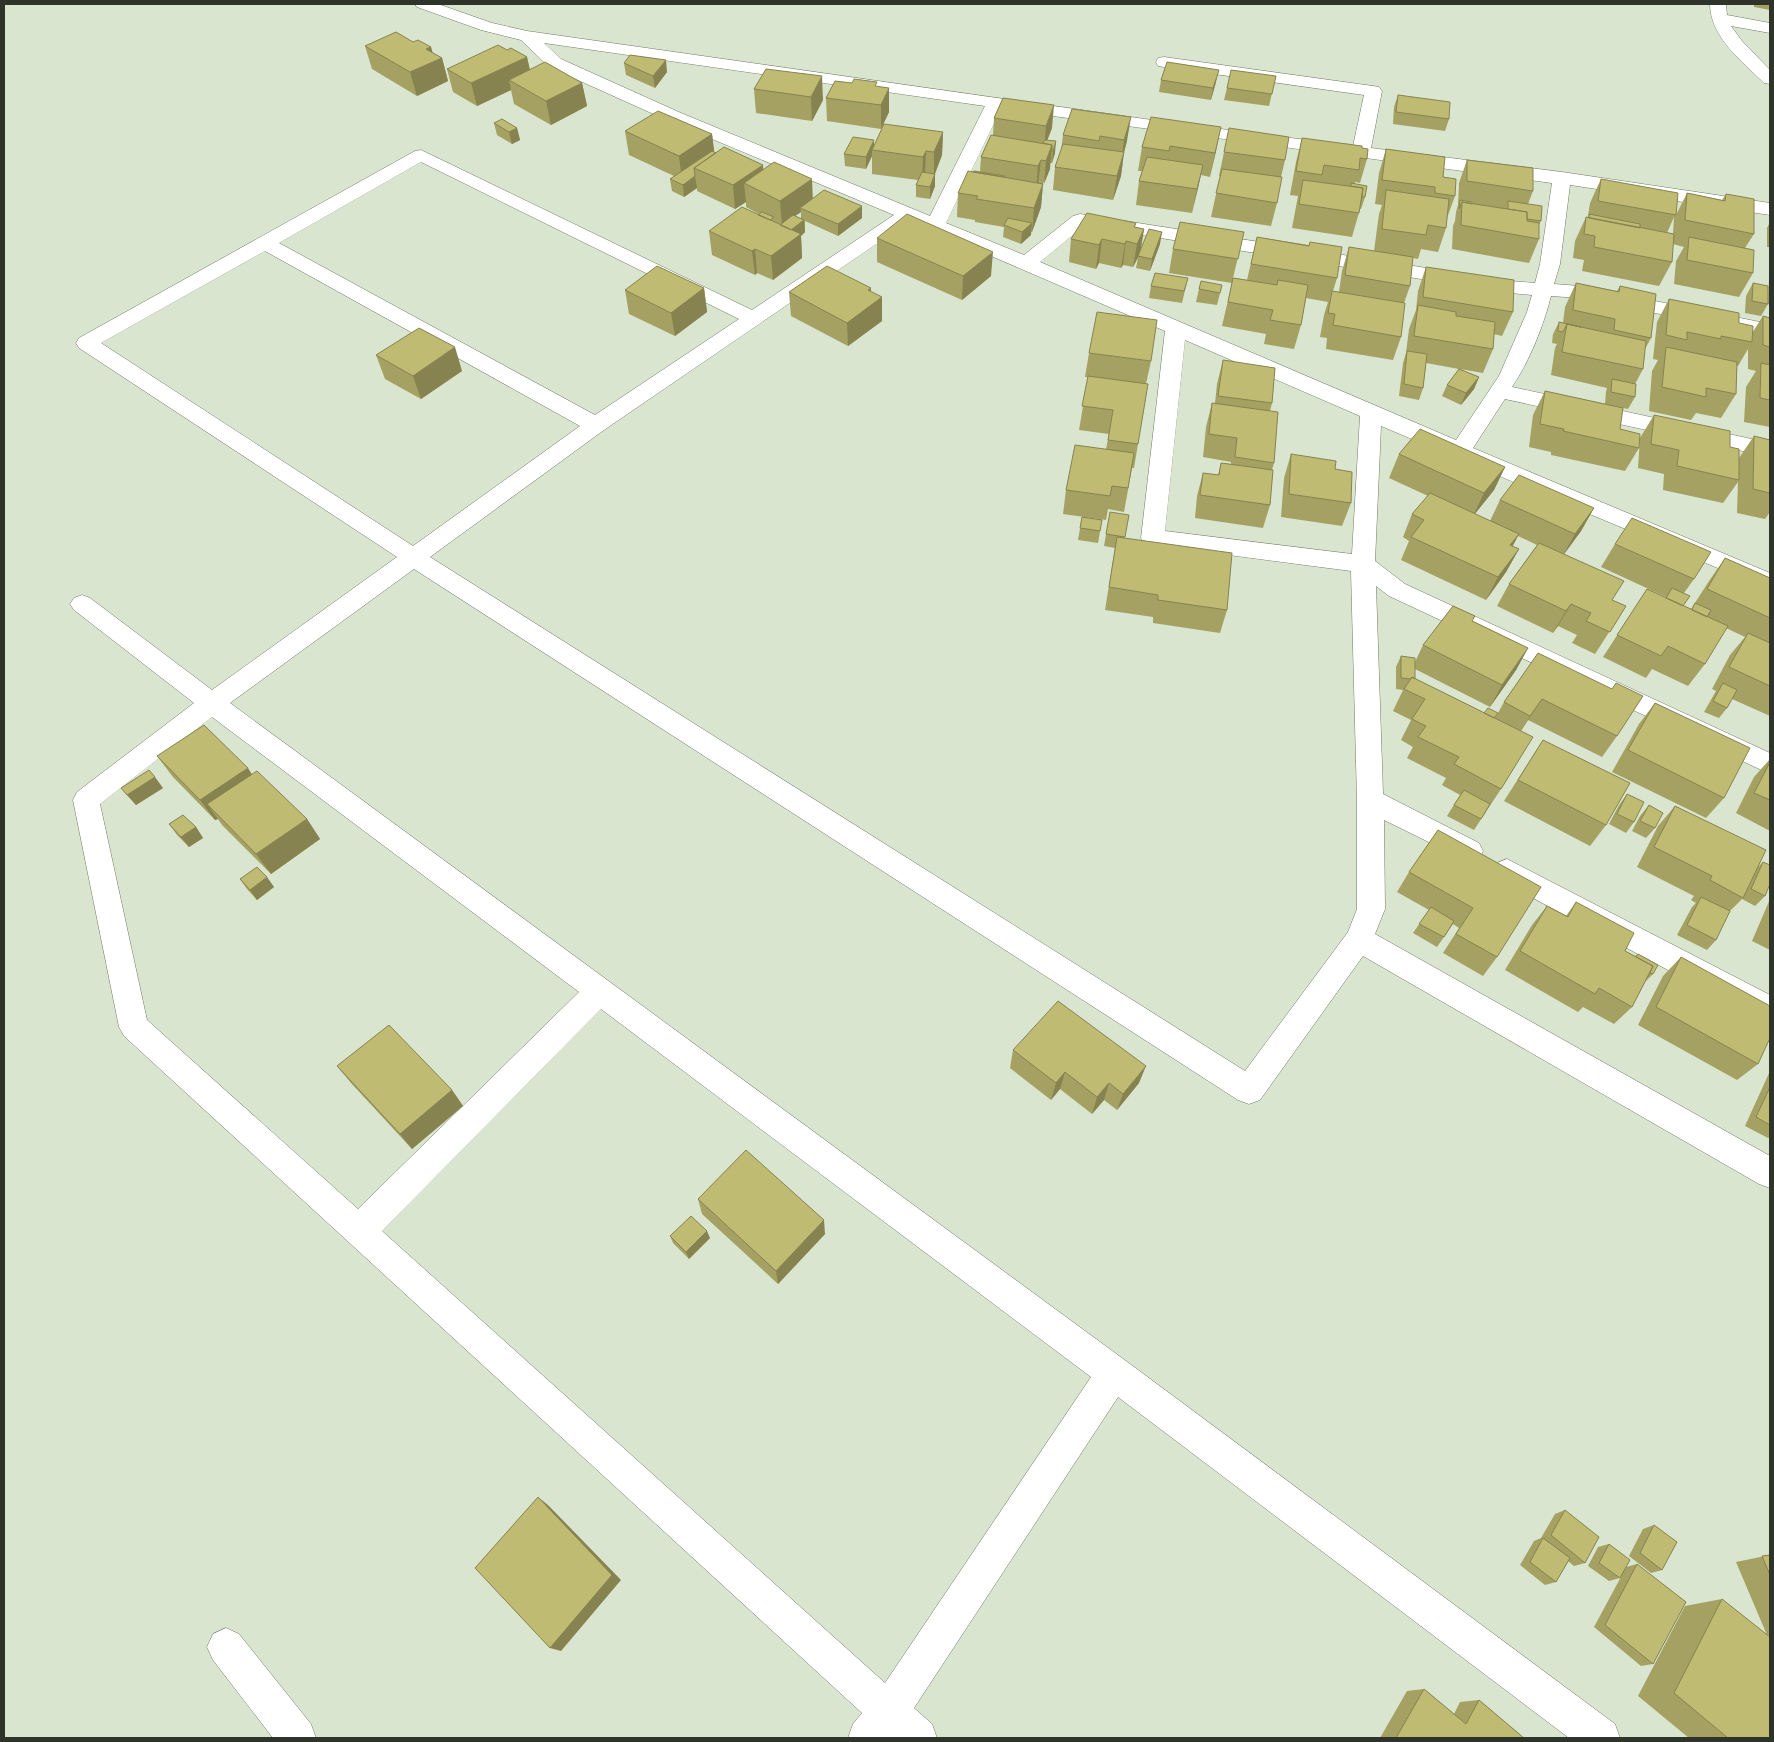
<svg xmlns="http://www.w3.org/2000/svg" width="1774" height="1742" font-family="Quicksand,sans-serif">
<rect width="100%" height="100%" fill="#d9e5ce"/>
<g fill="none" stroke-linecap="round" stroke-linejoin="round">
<defs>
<path id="street" d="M415,4h23l54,19 35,8 632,90 194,25 11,-51 -200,-28 -6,-1 -2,-4 2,-4 6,-1 209,29 6,1 3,4 -11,57 191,24 208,31v12l-200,-30 -10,79 -6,20 26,2 190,38v12l-190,-38 -29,-2c-8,31 -21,64 -39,91l258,56v14l-265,-58 -32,49 297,125v17l-389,-164 -6,135 30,23 365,169v21l-381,-178 -13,-10 7,208 96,49 4,8 -4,8 -10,3 -85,-42 1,89 -10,25 395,222v32l-11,-4 -396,-228 -103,144 -11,4 -11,-4 -824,-531 -184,134 896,658 489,363 5,14h-51l-451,-341 -204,311 18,16 5,14h-89l5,-14 9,-11 -738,-677 -5,-9 -46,-227 4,-8 117,-89 -120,-93 -4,-6 4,-6 8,-3 8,3 122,92 185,-133 -318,-209 -3,-5 3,-5 336,-187 6,-1 331,160 142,-95 -225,-94 -120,-54 -28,-27 -40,-10 -64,-23zM544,43l441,63 -55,110 -249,-103 -120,-54zM1001,109l551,74 -12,81 -5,19 -25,-2 -430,-67 -7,2 -49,39 -78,-32zM421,162l318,157 -144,96 -316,-172zM910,221l255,110 -24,207 4,6 206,27 6,229v109l-9,23 -103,139 -815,-514 174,-127zM1084,226l426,67 22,2 -5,17 -28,64 -43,64 -416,-178zM265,251l315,175 -167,120 -312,-203zM1185,340l175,76 -8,138 -187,-23zM212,717l367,275 -221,217 -211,-189 -47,-216zM601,1009l490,368 -206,306 -503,-452z
M1710,4h16l1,11 43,8v10l-39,-7 11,15 28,29v14l-6,-1c-22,-22 -54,-46 -54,-79z
M1507,859l263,136v28l-10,-4 -263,-140 -4,-8 4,-8z
M226,1628l13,6 72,90 5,14h-43l-60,-78 -6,-13 6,-13z"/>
</defs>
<!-- street casing -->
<use href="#street" stroke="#707a65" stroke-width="1"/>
<!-- street -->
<use href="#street" fill="#fff" fill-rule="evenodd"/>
</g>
<!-- wall -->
<path fill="#a4a162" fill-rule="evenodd" d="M1754,4h16v6l-16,-3z
M413,42l18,5 1,6 10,5 6,23 -31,15 -45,-27 -7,-23z
M507,50l20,7 3,13 52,13 5,23 -36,19 -37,-21 -3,-14 -34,16 -24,-14 -6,-23z
M624,63l43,9 -12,16 -29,-13z
M766,69l57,31 -11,21 -56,-8 -2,-24z
M1276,76l-7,30 -45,-6 3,-12z
M1161,80l55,2 -5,18 -52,-8z
M877,86l12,26 -8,17 -54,-8 -1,-23z
M1398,95l51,24 -4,12 -52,-7 1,-17z
M1003,98l49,30 -5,12 8,13 -3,10h-2v6l-7,15 -2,23 -9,25h-1v3l-10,9 -18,-7 1,-10 -29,-5v-2l-18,-3 1,-24 15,-21h7l1,-15 12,-22 1,-17z
M1072,109l55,32 -3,11 -3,24 -8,24 -60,-10 2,-23 6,-16 2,-16z
M1151,117l65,34 -6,26 -9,-2 -9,38 -56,-8 3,-24 3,-10h-4l4,-24z
M494,123l23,5 3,12 -8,4 -15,-9z
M1229,128l56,32 -4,17 -4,26 -6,23 -60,-9 9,-41h-1z
M625,131l87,3 2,18 49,18 50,29 49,19 -24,18 -33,-15v11l-4,4 1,22 -29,22 -16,-7 -2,2 -43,-20 -3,-24 50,-17 -13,-7v-5l-11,7 -38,-18v-3l-13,9 -12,-6 -2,-12 4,-3 -45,-21zM801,212v7l-6,-3z
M943,132l-1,23 -7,19v12l-5,13 -14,-2v-12l2,-5 -46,-6v-18l-6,13 -21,-3 -1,-12 30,-8z
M1302,138l60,10 5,11 -7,24 -5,-1v2l10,13 -4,12h-1l-8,28 -60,-9 6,-32 -8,-1 6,-33z
M1386,149l57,28 12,19 -8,22 -1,10 -8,24 -17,-3 -3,10 -5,-1 -3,28 -6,17 -3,34 -8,23 -67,-11 1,-11 -7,-1 4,-22 4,-13 -22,-4 -5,27 -7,24 -30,-5 2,-10 -44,-8 10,-43 -63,-10 4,-24 71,-17 -11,46 14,2 10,-43 52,8 1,-3 27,36 -4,13 6,1 3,-21 7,-24 25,4 5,-37 3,-9 -7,-1 4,-31z
M1467,160l66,31 -5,13 13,17 -2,4v14l-10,24 -77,-14 1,-23 2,-5 1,-9 2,-7 1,-22z
M1601,179l75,36 11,-22 35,7 4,-6 28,40 -9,14 8,25 -14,24 -65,-13 2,-23 8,-14 -11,-3 -1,18 -13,24 -77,-15 2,-11 -11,-2 2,-17 11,-24 2,1v-2l2,-13zM1674,217l-1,17 -6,-1z
M1770,222v25h-3v-19z
M1136,223l-1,4 9,2 -3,20 19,-5 -10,27 -14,-3 2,-10 -5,9 -10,-2 -2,3 -22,-5 -3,6 -27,-7 2,-23z
M877,238l114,38 -29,24 -85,-38z
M1426,267l87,45 -11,24 -8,-2 -1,15 -10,24 -23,-4 19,8 -5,12 -13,16 -19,-9 5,-11 12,-16 -33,-6 -3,25 -4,12 -20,-4 4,-33 3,-10 3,-24 7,-19 2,-19z
M1770,276v29l-2,-1 1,-26z
M1188,278l-6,25 -33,-5 2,-12z
M1576,283l41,8 3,-5 31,52 -6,11 -2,20 -8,15v13l-7,12 -5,-1 -3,21 19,19 -14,23 -74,-16v-3l-22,-5 4,-32 12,-24 60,13 1,-13 1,-3 -56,-13 4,-27 2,-4 -5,-1 1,-9 6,-12 4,1 2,-16z
M1753,283l15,21 -7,12 -16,-3 1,-17z
M1222,285l-5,20 -21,-3 3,-13z
M704,288l3,24 -32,24 -46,-22 -4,-24z
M789,292h82l11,5v24l-34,25 -57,-30z
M1669,299l70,24 13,10 11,-17 7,2v109l-26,-5 2,-35 10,-16 -8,-2v-20l-10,17h-1l-1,28 -15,24 -25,-5 -5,7 -42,-9 3,-40 6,-11 -5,-1 4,-37z
M1089,353l62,8 -5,23 -8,60 -4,24h-2l-8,44 -16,-3 -2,11 -43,-6 3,-24 40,-41 3,-15 -30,-4 9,-53h-3z
M376,355l86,16 -41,28 -36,-20z
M1223,360l49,43 -2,8 4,52 -2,7 -2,35 -7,23 -68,-10 2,-22 6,-23 15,2 3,-12 10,1v-2l-28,-5 3,-30 6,-24h3l2,-19z
M1654,415l85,43 15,-22 16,4v72l-5,7 -28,-6 1,-31 -15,21 -60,-13 1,-16 -26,-6 2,-30z
M1291,454l44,15 16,34 -9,23 -61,-9 3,-39z
M1399,454l106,13 -11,23 -19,24 15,7 10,-21 94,8 -13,23 -17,23 48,46 14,6 -31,48 -23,-11 5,-8 -19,-9 -5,7 -56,-27 12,-22 28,-39 -19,-9 -6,10 7,3 -13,23 -20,28 -85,-40 8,-19 -6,-4 9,-23 16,-18 -39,-18z
M1110,512l15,26 102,72 -7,23 -67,-10v-6l-48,-7 10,-62 -11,-2z
M1082,517l20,3 -4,23 -20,-3z
M1615,544l79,35 -10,14 -1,13 8,3 18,-28 16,-23 45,20v138l-38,-17 -5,9 -8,10 -15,-6 12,-21 -4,-2 18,-34 15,-18 -19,-9 -21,36 -17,22 -36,-17 -6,9 -43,-21 44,-68 19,9v-1l-65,-30z
M1473,621l55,27 -12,22 -26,37 -75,-38v10l69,34h14l6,-11 34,-49 79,83 -15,21 -74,-37 -7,11 -20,58 -27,41 -27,-14 13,-21 -18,-10 4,-7 -39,-20 6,-11 -12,-7 10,-20 -18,-9 10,-21 -7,-1v-22l5,-11 14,6 8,-17z
M1655,703l69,95 -18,20 -94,-46 27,-48z
M1543,740l63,85 -16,21 -86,-45z
M157,756l95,18 55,45 13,20 -49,35 -49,-49 -4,-6 -3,1 -42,-43z
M1770,759v72l-34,-18 18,-36z
M121,788h42l-27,17z
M1627,794l7,28 -8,11 -17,-9 10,-19z
M1649,805l6,23 -9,10 -14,-7 8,-15z
M1675,806l82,62 6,-6 2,34 -10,10 -13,-7 -12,12 -14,29 -9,10 -30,-15 15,-28 4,-4 -5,-3 3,-4 -57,-29 21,-41z
M169,824l27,3 7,11 -14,9 -12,-12z
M1438,830l59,127 -14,19 -40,-23 16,-25 -6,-4 -16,23 -24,-14 16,-23 -32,-18 12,-20z
M240,879l34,8 -17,13 -10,-11z
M1770,899v51l-18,-9z
M1576,902l49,49 10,5 3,-2 15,20 -8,8 -13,25 -18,17 -31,-17 -5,5 -73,-42 27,-45 15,-19 19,10z
M1681,957l77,107 -21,16 -99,-55 25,-49z
M1013,1050l126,33 -22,27 -13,-10 -12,14 -32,-25 -9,11 -41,-32z
M337,1066l115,24 11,16 -51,43 -61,-66z
M1770,1071v66l-2,1 -23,-12z
M698,1199l127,35 -47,50 -76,-70z
M670,1236l40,2 -21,21 -16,-16z
M1565,1510l20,53 -11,3 -6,-5 -12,21 -11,3 -25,-20 14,-24 7,-3 14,-24z
M1654,1525l8,45 -11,3 -22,-17 14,-27z
M1609,1544l17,23 11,-3 16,100 -12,2 -47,-39 28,-52 -2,3 -11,3 -21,-15 10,-19z
M1770,1555v80h-3l-31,-73z
M1722,1599l48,139h-81l-51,-42 47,-90z
M1424,1689l30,25 6,-12 19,-2 45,38h-144l27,-47z"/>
<!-- shaded-wall -->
<path fill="#868350" d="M431,47l4,14 7,-3 6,23 -31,15 -7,-24 16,-23z
M527,57l5,23h-23l2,10 -34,16 -6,-23z
M666,60l1,12 -12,16 -2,-12z
M1219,70l-3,12 -5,18 2,-12z
M822,76l1,24 -11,21 -1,-24z
M582,83l5,23 -36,19 -5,-24z
M889,88v24l-8,17v-24z
M1054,105l-2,23 -8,21 2,-23z
M1131,117l-4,24 -6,23 3,-24z
M1221,127l-5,24 -6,26 5,-24z
M517,128l3,12 -8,4 -3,-12z
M943,132l-1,23 -8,21v-24z
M712,134l3,24 -21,10 -12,12 -3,-24z
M874,140v10h-2v6l-6,13v-12z
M1056,141l-1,12 -3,10 1,-12z
M1052,145l-2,24 -6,15 2,-23z
M926,151l-1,24 -3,6 1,-24z
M1124,152l-3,24 -8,24 4,-24z
M1041,160l-3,24 -2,6 2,-24z
M763,165l2,23 -21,-5 2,19 -11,7 -2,-24z
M1203,165l-5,23 -6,25 5,-24z
M935,174v12l-5,13v-12z
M695,176l2,12 -13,9 -1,-12z
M812,179l1,24 -13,5 1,4 -19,13 -2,-24z
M1043,184l-2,23 -9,25 2,-24z
M862,206v12l-24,18v-12z
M804,220l1,12 -4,4 1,22 -29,22 -2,-24 18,-25z
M1032,223l-1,12 -10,9 1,-12z
M1144,229l-4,24 -7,14 4,-23z
M1162,232l-2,12 -10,27 2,-12z
M1102,239l-3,24 -3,6 3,-24z
M1126,241l-3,24 -2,3 4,-24z
M755,249l2,24 -2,2 -3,-24z
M993,252l-2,24 -29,24 1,-24z
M704,288l3,24 -32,24 -4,-23z
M871,288v17l11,-8v24l-34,25 -1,-23 21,-33z
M455,347l7,24 -41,28 -8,-23z
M1479,377l-5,12 -13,16 5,-12z
M1505,467l-11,23 -21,26 11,-23z
M1594,508l-13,23 -19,26 13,-23z
M1519,534l-12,23 3,-12z
M1519,549l-13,23 -20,28 12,-23z
M1571,604l-13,22 -5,7 13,-22z
M1528,648l-12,22 -26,37 12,-22z
M1542,699l-14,21 -11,17 13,-21z
M248,768l13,21 -54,15 11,15 -3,1 -15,-20z
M155,777l8,11 -27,17 -9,-10z
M307,819l13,20 -49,35 -15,-20z
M196,827l7,11 -14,9 -8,-10z
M267,877l7,10 -17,13 -7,-10z
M1146,1066l-7,17 -22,27 6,-16z
M1065,1072l-5,17 -9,11 5,-17z
M1109,1083l-5,17 -12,14 5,-17z
M452,1090l11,16 -51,43 -12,-15z
M824,1220l1,14 -47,50 -2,-13z
M707,1231l3,7 -21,21 -3,-7z
M538,1497l10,8 73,75 -60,71 -11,-3z"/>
<!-- building -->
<path fill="#bfbb72" stroke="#868350" d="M396,32l17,10 5,-2 13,7 -5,2 16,9 -32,14 -45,-26z
M498,45l9,5 4,-2 16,9 -56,26 -24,-14z
M630,55l36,5 -13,16 -29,-13z
M545,62l37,21 -36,18 -37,-21z
M1167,62l52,8 -6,18 -52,-8z
M766,69l56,7 -11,21 -57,-8z
M1231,70l45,6 -4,18 -45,-6z
M854,79l23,3 -2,4 14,2 -8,17 -55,-7 9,-17 17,2z
M1398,95l52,7 -1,17 -53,-7z
M1003,98l51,7 -8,21 -52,-8z
M1072,109l59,8 -7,23 -24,-4 -1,5 -36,-6z
M658,111l54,23 -33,22 -54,-25z
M1151,117l70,10 -6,26 -45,-7 -1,5 -27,-4z
M502,119l15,9 -8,4 -15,-9z
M884,124l59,8 -9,20 -8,-1 -3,6 -51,-7z
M1229,128l60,9 -4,23 -61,-8z
M991,135l61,10 -6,16 -5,-1 -3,6 -57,-9z
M853,137l21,3 -8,17 -22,-3z
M1302,138l60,8v2l6,1 -1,10 -7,-1 -1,12 -35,-5 -2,10 -26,-4z
M1045,140l11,1 -3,10h-1v-6l-9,-2z
M1063,144l61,8 -7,24 -62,-9z
M724,147l39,18 -30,20 -39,-17z
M1386,149l59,8 -2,20 13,2 -1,17 -20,-3v-6l-53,-7z
M712,151l4,2 -22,15 1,8 -12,9 -13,-6z
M1147,157l56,8 -6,24 -58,-8z
M1467,160l66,8v23l-66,-10z
M774,162l38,17 -32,22 -36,-18z
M1222,169l60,8 -5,26 -61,-10z
M968,171l75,13 -9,24 -58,-9 2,-3 -20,-3z
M974,171l31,5 -1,1 -31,-5z
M922,172l13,2 -5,13 -14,-2z
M1601,179l77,14 -2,22 -78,-14z
M1303,180l60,8 -4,25 -60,-9z
M1351,183l16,3 -2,11h-3l1,-9 -12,-2z
M824,190l38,16 -24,18 -38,-16z
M1386,190l63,9 -3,29 -18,-3 -2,10 -44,-6z
M1687,193l38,8 1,-7 28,5v35l-69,-14z
M1460,200l12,2v2l-10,-2 -3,7z
M1508,201l34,5 -1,15 -14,-2v-7l-19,-3z
M1462,202l65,10v9l12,2v16l-78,-14z
M742,207l59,27 -30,22 -16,-7 -3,2 -43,-20z
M762,212l12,5 -4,3 -12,-5z
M1087,213l49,10 -2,4 10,2 -7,15 -11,-3 -1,3 -23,-5 -3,6 -28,-6z
M907,214l86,38 -30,24 -86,-38z
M1589,214l51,10v4l-51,-10z
M793,215l11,5 -13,10 -11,-5z
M1586,217l88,17 -2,28 -78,-15 1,-11 -11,-2z
M1008,218l24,5 -10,9 -18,-7z
M1180,222l64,10 -6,27 -65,-10z
M1149,229l13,3 -10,27 -14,-3z
M1257,237l52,9 1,-4 32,5 -5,31 -86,-14z
M1689,237l65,13 -1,23 -66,-13z
M1349,247l64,10 -3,29 -65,-11z
M657,266l47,22 -33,25 -46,-23z
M827,266l44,22 -3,2 14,7 -35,26 -58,-31z
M1426,267l88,13 -1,32 -90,-15z
M1155,273l33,5 -4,13 -33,-5z
M1233,278l44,7 1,-5 30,5 -7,40 -31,-5 3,-10 -45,-8z
M1201,281l21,4 -2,8 -21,-4z
M1576,283l43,9 1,-6 36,8 -5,44 -37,-8 1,-11 -42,-9z
M1753,283l15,3v18l-16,-3z
M1332,291l73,12 -4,34 -68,-12 2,-11 -7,-1z
M1669,299l70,14v10l14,3 -1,16 -31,-6v3l-34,-7v8l-21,-5z
M1418,305l38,7v4l39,6 -2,27 -79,-13z
M1097,312l60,8 -6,41 -62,-8z
M1763,316l7,2v29l-7,-2z
M1559,322l22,5 -14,-3 -4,8 -5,-1z
M1567,324l79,17 -3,28 -81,-17z
M419,328l36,19 -42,29 -37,-21z
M1666,347l71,15 -1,32 -30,-6v9l-44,-10z
M1407,351l20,3 -4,34 -19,-4z
M1223,360l52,8 -3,35 -54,-7z
M1761,363l9,2v35l-10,-2z
M1459,369l20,8 -13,16 -19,-8z
M1088,376l60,8 -10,60 -30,-4 5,-30 -31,-4z
M1612,379l24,5 -1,13 -24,-5z
M1545,391l78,17 -3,21 20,5 -1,14 -76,-17 1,-2 -24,-5z
M1212,403l66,9 -4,51 -39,-6 2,-19 -28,-4z
M1654,415l76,16v16l9,2v31l-62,-14 2,-16 -28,-6z
M1420,429l85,38 -21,26 -85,-39z
M1754,436l16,4v53l-17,-4z
M1075,445l59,8 -6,35 -16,-2 -2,10 -44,-6z
M1291,454l45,7 -1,8 17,3 -1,31 -62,-9z
M1221,463l52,7 -3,35 -70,-10 3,-22 16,2z
M1519,475l75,33 -19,26 -75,-34z
M1430,493l89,41 -9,11 9,4 -21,28 -87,-40 13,-17 -12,-6z
M1110,512l19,3 -4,22 -19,-3z
M1082,517l20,3 -2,11 -20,-3z
M1632,518l79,34 -17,27 -79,-35z
M1117,537l115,16 -5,57 -69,-10v-5l-49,-8z
M1539,543l85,38 -12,19 14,6 -16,26 -24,-11 5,-8 -20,-9 -5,7 -57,-27z
M1725,558l45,20v40l-63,-29z
M1672,588l18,8 -7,10 -17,-8z
M1647,589l81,37 -23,38 -37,-18 -7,10 -44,-21z
M1695,603l16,7 -4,7 -15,-7z
M1453,606l22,10 -3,5 56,27 -26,37 -79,-40z
M1748,633l22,10v43l-41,-19z
M1538,653l74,36 4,-6 27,13 -26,40 -75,-37 -12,17 -26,-14z
M1401,656l14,2v21l-3,-2 -1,2 -10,-1z
M1412,677l121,60 -32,52 -47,-25 5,-7 -41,-20 8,-11 -14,-7 13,-20 -21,-10z
M1723,683l14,7 -10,18 -14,-7z
M1655,703l95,45 -26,50 -96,-48z
M1488,708l10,5 -4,5 -10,-5z
M204,725l44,43 -48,32 -43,-44z
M1543,740l87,43 -24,42 -88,-45z
M1770,762v38l-16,-7z
M149,770l6,7 -28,18 -6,-7z
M257,771l50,48 -51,35 -49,-50z
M1464,790l26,14 -9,15 -27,-14z
M1627,794l17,8 -10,20 -17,-8z
M1649,805l14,8 -8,15 -15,-7z
M1675,806l91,44 -23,48 -33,-18 2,-4 -58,-29z
M183,815l13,12 -15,10 -12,-13z
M1438,830l103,57 -44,70 -41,-23 17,-26 -64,-36z
M1763,862l7,3v19l-5,12 -14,-7z
M257,867l10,10 -17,13 -10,-11z
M1701,897l29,14 -14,29 -29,-15z
M1576,902l58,31 -9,18 28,15 -21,41 -33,-19 -4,6 -75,-43 27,-45 21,11z
M1431,907l23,14 -10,16 -25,-13z
M1638,954l20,11 -5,9 -3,-1 3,-7 -17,-9z
M1681,957l89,49v32l-12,26 -102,-57z
M1058,1001l88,65 -23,28 -14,-11 -12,14 -32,-25 -9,11 -43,-33z
M389,1025l63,65 -52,44 -63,-68z
M1770,1087v38l-14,-8z
M746,1150l78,70 -48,51 -78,-72z
M691,1216l16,15 -21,21 -16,-16z
M538,1497l74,78 -62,73 -75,-80z
M1565,1510l34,27 -14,26 -34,-28z
M1654,1525l23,17 -15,28 -22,-17z
M1543,1538l27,20 -14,24 -26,-20z
M1609,1544l21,16 -10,18 -21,-15z
M1770,1555v20l-8,-19z
M1637,1564l49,38 -33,62 -48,-39z
M1722,1599l48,38v101h-42l-54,-45z
M1424,1689l42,35 13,-24 45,38h-128z"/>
<!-- border -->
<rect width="1774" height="1742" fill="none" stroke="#2f342b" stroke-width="10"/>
</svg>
